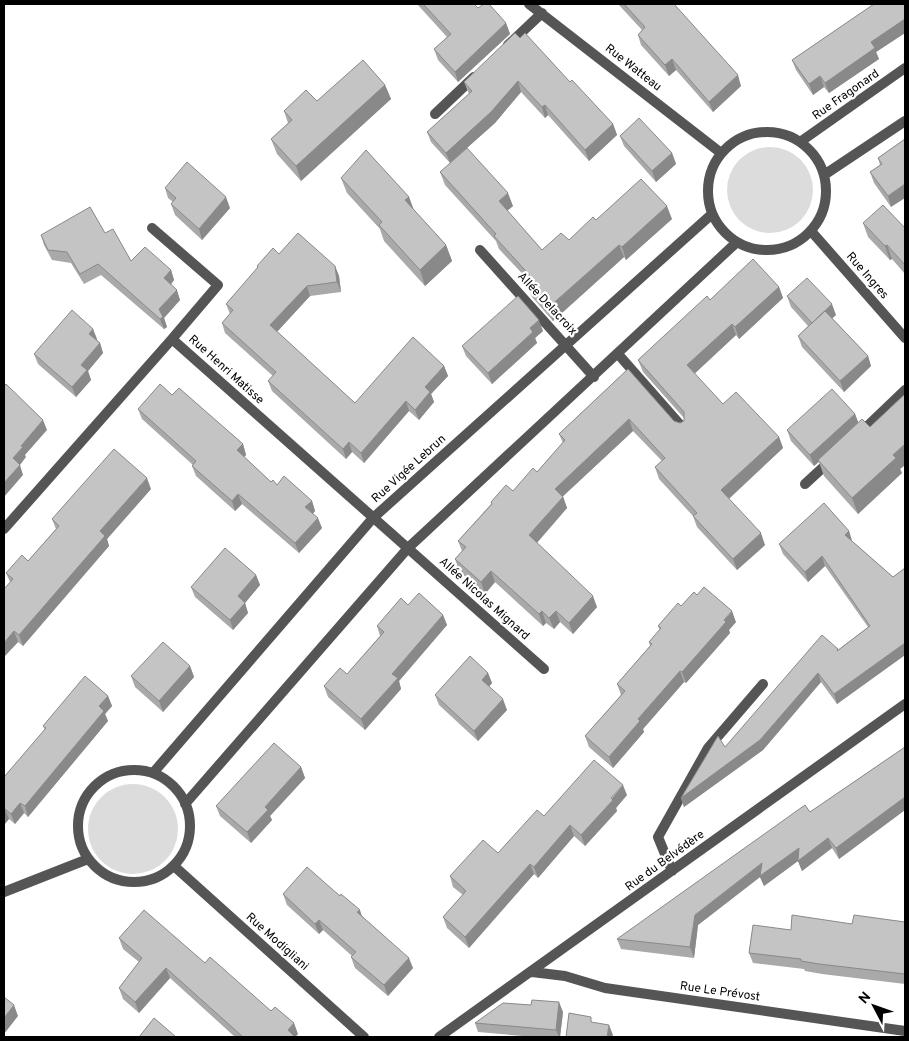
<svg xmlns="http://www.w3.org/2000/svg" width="909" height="1041" font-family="Overpass,sans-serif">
<rect width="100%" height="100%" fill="#fff"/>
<!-- green -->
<path fill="#dcdcdc" d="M727 190a43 43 0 1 1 86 0a43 43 0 1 1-86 0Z
M88 829a45 45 0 1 1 90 0a45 45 0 1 1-90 0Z"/>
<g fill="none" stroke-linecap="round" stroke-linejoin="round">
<!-- street -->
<path stroke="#555" stroke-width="10" d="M529,4l192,149
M508,45l34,-32
M435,114l39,-37
M708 191a59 59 0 1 1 118 0a59 59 0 1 1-118 0Z
M800,142l105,-74
M824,175l81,-54
M152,228l66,57 -46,54
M811,231l94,107
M480,250l114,127
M618,354l65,74
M859,434l46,-44
M805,484l25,-23
M4,529l168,-190 372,330
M78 826a56 56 0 1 1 112 0a56 56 0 1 1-112 0Z
M153,773l220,-255 339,-304
M185,804l223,-256 329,-306
M174,866l190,171
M672,871l-14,-34 50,-89 55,-64
M4,892l84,-33
M532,972l33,4 40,12 300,43
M439,1037l466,-333"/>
</g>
<!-- wall -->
<path fill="#a9a9a9" d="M417,4h57l4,4 28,15 4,11 -52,48 -20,-22 -4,-11 13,-12z
M618,4h56l67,82 -28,26 -37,-42 -7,6 -28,-31 -3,-10 4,-5z
M872,4h33v29l-29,19 3,7 -50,34 -5,-6 -11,8 -17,-25 -4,-10 81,-55z
M520,38l50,44 43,42 4,11 -28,26 -41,-46 -3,3 -24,-26 -26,31 -45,40 -19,-21 -4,-10 42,-38 -5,-12z
M385,85l6,14 -90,82 -24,-27 -6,-15 17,-16 -4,-12 33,-10z
M620,136l52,17 4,11 -20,18 -32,-36z
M905,139l-14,68 -17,-24 -4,-11 10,-7 -2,-7z
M440,172l73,34 -6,5 35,39 27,-10 27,-20 76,-1 -46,41 -2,-3 -71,64 -21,-24 -5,-13 3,-2 -31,-33 -3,-8 -51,-56z
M341,178l68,19 4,12 33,36 6,16 -27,25 -41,-45 -4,-12 -33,-36z
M165,188l65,20 -28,32 -27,-25 -4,-11 2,-2 -5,-4z
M863,223l42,5v46l-13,-15 -2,1 -22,-23z
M105,233l26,28 40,9 3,10 -3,5 9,15 -16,18 3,9 -3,2 -63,-54 -17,9 -13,-21 -19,-3 -8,-15 -3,-10z
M279,254l56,12 4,10 2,16 -31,4 -33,36 78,71 89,-37 4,10 -17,18 3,8 -15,18 -10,-9 -45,52 -12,-11 -6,7 -74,-68 -4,-10 5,-5 -48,-43 -3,-10 8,-9 -4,-10 32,-36 -1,-2z
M779,287l4,11 -44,41 -3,-4 -42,39 29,30 56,33 4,11 -54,51 36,46 -28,25 -40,-43 -4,-11 -34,-37 -4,-12 7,-6 -29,-30 -70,65 4,12 -30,35 60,64 -24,27 -13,-12 -6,7 -8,-6 -3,3 -48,-44 -10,12 -26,-23 -4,-12 7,-8 -4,-10 33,-37v-2l22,-11 24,-19 26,-29 -4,-9 69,-65 46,52 6,2 4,-2v-3l-41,-46 -5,-12 72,-60z
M787,296l49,19 -4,3 36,38 3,10 -27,26 -42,-45 -4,-11 10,-10 -17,-19z
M93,329l4,11 3,3 3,10 -15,18 3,9 -15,17 -38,-33 -4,-10z
M543,331l-8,7 2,5 -45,41 -26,-28 -4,-10z
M905,394v71l-5,4 2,4 -44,41 -34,-38 -5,-14 -5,4 -23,-25 -4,-11 68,-16 3,9 12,4z
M172,395l71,49 3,11 -2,2 27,25 41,19 3,10 -2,3 9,14 -23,25 -57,-49 -7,7 -39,-35 -4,-10 1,-1 -51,-46 -4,-10z
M151,489l-44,50 2,7 -86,100 -5,-4 -14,15 6,-75 -4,-9 22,-12 28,-32 -4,-10z
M849,531l3,10 41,36 12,-9v87l-68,49 -16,-22 -58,68 -79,57 -3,-9 44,-51 113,-97 30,-23 -43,-61 -17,16 -25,-28 -4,-10z
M256,575l4,10 -15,18 3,10 -15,17 -38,-33 -4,-10z
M697,595l39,27 -7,8 1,3 -44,50 -2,-1 -41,47 1,3 -31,36 -24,-21 -4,-11 36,-41 -4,-11 33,-38 -1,-4 11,-12 -2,-4 23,-20z
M408,605l35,10 4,10 -48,56 2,8 -36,41 -37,-33 -4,-11 23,-12 33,-38 -3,-10z
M190,666l4,11 -31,35 -28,-25 -4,-11z
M488,673l4,10 -3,4 18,23 -29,31 -39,-36 -4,-10z
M108,696l4,10 -7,8 3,7 -80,96 -4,-4 -9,11 -6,-5 -5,6v-48l41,-47 -2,-4z
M905,747v63l-66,49 -7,-11 -30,23 -4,-10 -34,25 -4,-9 -62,48 -4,33 -73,-9 -4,-10 193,-127z
M301,767l4,11 -35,38 2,4 -21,23 -31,-27 -4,-10z
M627,795l-11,13 1,3 -32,35 -11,-10 -36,42 -4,-4 -65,74 -22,-20 -4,-11 20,-22 -10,-8 -3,-11 48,-23 46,-37z
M283,894l79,22 51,52 -25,28 -33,-28 -4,-11 1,-1 -29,-26 -4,4 -32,-29z
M905,922v62l-83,-10 -17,-3 -1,-2 -51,-6 -4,-10 42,-23 61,-6z
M119,938l86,25 93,71 -3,3h-60l-65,-59 -31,35 -16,-14 -4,-11 20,-26 -16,-13z
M563,1012l-3,25h-26l-56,-5 -3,-9z"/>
<!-- shaded-wall -->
<path fill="#898989" d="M905,19v14l-29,19 3,7 -50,34 -4,-10 46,-41z
M506,23l4,11 -52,48 -3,-10z
M672,59l4,11 -7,6 -4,-11z
M738,75l3,11 -28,26 -4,-10z
M820,76l4,11 -11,8 -4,-11z
M518,81l3,11 -26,31 -45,40 -4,-10z
M385,85l6,14 -90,82 -5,-15z
M545,105l3,10 -3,3 -3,-11z
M613,124l4,11 -28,26 -4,-11z
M672,153l4,11 -20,18 -4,-11z
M905,184v14l-14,9 -3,-11z
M508,193l5,13 -10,8 -4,-13z
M226,197l4,11 -28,32 -3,-11z
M409,197l6,16 -10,-13z
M667,206l5,13 -46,41 -4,-13z
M446,245l6,16 -27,25 -5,-16z
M619,245l5,12 -71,64 -5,-13z
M887,245l5,14 -2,1 -5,-14z
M335,266l4,10 2,16 -4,-10z
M171,270l3,10 -7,8 -3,-10z
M307,286l3,10 -36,39 -4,-10z
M779,287l4,11 -44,41 -4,-12z
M177,290l3,10 -16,18 3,9 -3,2 -4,-10 -1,-10z
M832,304l4,11 -21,19 -3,-11z
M539,320l4,11 -8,7 2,5 -45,41 -4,-11 42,-45z
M732,324l4,11 -45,42 -4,-12z
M93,329l4,10 -4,5 -4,-10z
M100,343l3,10 -15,18 3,9 -15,17 -4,-10 9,-22z
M868,356l3,10 -27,26 -4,-11z
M444,366l4,10 -17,18 3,8 -15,18 -4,-10 10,-23z
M406,401l3,10 -45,52 -3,-10z
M855,414l4,10 -45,42 -4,-11z
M629,419l4,12 -74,69 -4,-11z
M43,420l4,10 -22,25 1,2 -6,8 3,10 -19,22v-14l9,-25 8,-12z
M779,437l4,11 -58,54 -4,-12z
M349,442l3,10 -6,7 -3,-10z
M243,444l3,11 -5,5 -4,-10z
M905,444v21l-5,4 2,4 -44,41 -6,-16 41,-43z
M147,478l4,11 -44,50 2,7 -86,100 -4,-11 81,-104z
M238,494l4,10 -7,7 -3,-10z
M563,497l4,11 -34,39 -4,-12z
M312,501l3,10 -6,6 -4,-10z
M318,518l4,10 -23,25 -4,-10z
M849,531l3,10 -4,3 -3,-9z
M761,533l4,12 -28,25 -4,-11z
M822,556l3,10 -17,16 -3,-10z
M491,571l4,11 -10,12 -4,-12z
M256,575l4,10 -15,18 3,10 -15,17 -3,-10 8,-24z
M593,596l4,11 -24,27 -4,-11z
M542,611l4,12 -3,3 -4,-12z
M556,611l4,11 -6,7 -5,-11z
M732,611l4,11 -7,8 1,3 -44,50 -4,-11z
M443,615l4,10 -48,56 2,8 -36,41 -4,-11 31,-45z
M14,631l4,11 -14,15v-14z
M905,643v12l-68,49 -3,-10z
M190,666l4,11 -31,35 -4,-11z
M680,671l4,11 -41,47 1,3 -31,36 -4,-11 29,-38z
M488,673l4,10 -6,7 -4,-10z
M818,673l3,9 -58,68 -79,57 -3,-9z
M108,696l4,10 -7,8 3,7 -80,96 -3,-11 74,-100z
M503,699l4,11 -29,31 -4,-10z
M301,767l4,11 -35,38 2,4 -21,23 -4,-11 18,-25z
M623,785l4,10 -11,13 1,3 -32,35 -4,-11z
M905,797v13l-66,49 -3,-11z
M20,803l4,10 -9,11 -4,-10z
M5,809l4,10 -5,6v-15z
M570,825l4,11 -36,42 -4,-11z
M828,838l4,10 -30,23 -4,-10 -34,25 -4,-9 -62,48 -4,33 -4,-11 5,-32 67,-52 37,-15z
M530,864l4,10 -65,74 -4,-11z
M360,910l3,10 -6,-8z
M319,920l4,10 -4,4 -4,-10z
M409,958l4,10 -25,28 -4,-11z
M166,968l4,10 -31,35 -4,-11z
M559,1002l4,10 -3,25h-1l-3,-7z
M14,1005l4,11 -14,18v-16z
M294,1023l4,11 -3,3 -7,-7z
M609,1025l4,10 -1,2h-5z"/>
<!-- building -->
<path fill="#c4c4c4" stroke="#898989" d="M423,4h51l4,4 6,-4h5l17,19 -51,49 -21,-23 17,-15z
M624,4h50l64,71 -29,27 -37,-43 -7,6 -27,-30 7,-8z
M874,4h31v15l-34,23 4,6 -50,35 -5,-7 -11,8 -17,-24z
M515,33l5,5 5,-5 45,49 2,-2 41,44 -28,26 -40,-45 -3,2 -24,-26 -27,31 -45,41 -19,-21 45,-41 -8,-9z
M363,60l22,25 -89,81 -25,-27 21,-19 -8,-9 22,-21 11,11z
M639,118l33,35 -20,18 -32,-35z
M905,139v45l-17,12 -18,-24 12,-8 -4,-6z
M467,148l41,45 -9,8 43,49 19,-17 8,7 24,-23 3,3 45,-41 26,27 -45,41 -3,-2 -71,63 -21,-24 6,-5 -39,-43 2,-2 -56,-62z
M366,150l43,47 -4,3 41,45 -26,25 -41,-45 3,-3 -41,-44z
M187,162l39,35 -27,32 -28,-25 5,-6 -11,-10z
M883,205l22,23v37l-18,-20 -2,1 -22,-23z
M90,207l15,26 8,-4 18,32 14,-14 26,23 -7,8 13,12 -18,19 4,8 -3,2 -62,-55 -18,10 -13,-22 -19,-2 -7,-15z
M298,233l37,33 2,16 -30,4 -37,39 85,78 58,-66 31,29 -19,21 5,5 -15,18 -9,-9 -45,52 -12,-11 -6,7 -75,-68 8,-9 -54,-49 11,-13 -7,-6 32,-37 -1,-1 16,-18 6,6z
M753,259l26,28 -44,40 -3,-3 -45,41 36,39 13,-12 43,45 -58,53 40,43 -28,26 -40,-43 4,-3 -42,-46 10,-9 -36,-39 -74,70 8,8 -34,38 64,61 -24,27 -13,-12 -7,7 -7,-7 -3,3 -48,-43 -10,11 -26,-23 11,-12 -8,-6 34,-37 -1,-2 15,-17 7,6 20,-23 4,4 28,-32 -6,-6 69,-65 46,52 6,2 4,-2v-9l-46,-52 69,-64 3,4z
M807,278l25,26 -20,19 -25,-27z
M518,296l21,24 -9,8 3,4 -45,41 -26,-27z
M72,310l21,19 -4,5 11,9 -19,22 6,5 -15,17 -38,-33z
M825,311l43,45 -28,25 -42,-45z
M6,384l37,36 -22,26 2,1 -10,11 7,7 -16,18v-96z
M160,384l12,11 7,-7 64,56 -6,6 34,32 2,-2 4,5 7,-9 28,25 -7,6 13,11 -23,25 -57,-49 -6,7 -40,-35 4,-5 -58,-52z
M832,389l23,25 -45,41 -23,-25z
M905,394v50l-12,11 3,3 -44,40 -34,-38 44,-41 8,8z
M114,449l33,29 -47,53 5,5 -86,99 -5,-4 -10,12v-54l9,-10 -7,-6 16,-18 6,6 31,-35 -7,-7z
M824,503l25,28 -4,4 48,42 12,-9v75l-71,51 -16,-21 -58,67 -79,58 37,-62 7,11 97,-112 16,14 -1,2 33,-25 -48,-70 -17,16 -26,-28z
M225,548l31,27 -18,21 7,7 -15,17 -39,-33z
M704,587l28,24 -8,9 2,2 -44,50 -2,-1 -42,48 2,2 -31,36 -24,-21 40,-45 -8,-7 35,-40 -3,-2 12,-14 -3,-2 20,-23 3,3 13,-14 3,3z
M419,593l24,22 -51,59 6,4 -37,41 -37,-33 16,-18 7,6 37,-42 -7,-6 24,-28 7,7z
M163,642l27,24 -31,35 -28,-25z
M470,656l18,17 -6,7 21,19 -29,32 -39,-36z
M85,676l23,20 -9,10 5,5 -79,95 -5,-3 -9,11 -6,-5 -1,1v-33l42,-49 -3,-2z
M274,743l27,24 -36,40 3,3 -21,22 -31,-26z
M905,747v50l-69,51 -8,-10 -30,23 1,-13 -39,28 2,-13 -67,52 -5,32 -73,-8 188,-134 5,7z
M594,760l29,25 -12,13 2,2 -32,35 -11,-10 -36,42 -4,-3 -65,73 -22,-20 23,-26 -16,-15 33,-36 15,13 39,-43 7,6z
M307,867l33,29 1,-2 19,16 -3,2 52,46 -25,27 -33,-28 5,-5 -37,-32 -4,4 -32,-30z
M144,910l61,53 5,-6 61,54 4,-4 19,16 -6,7 7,7h-52l-77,-69 -31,34 -16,-14 23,-30 -23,-20z
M792,915l60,9 2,-9 51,7v52l-86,-10 -18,-3v-2l-52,-6 4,-28 38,5z
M4,997l10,8 -10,13z
M532,1000l27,2 -3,28 -81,-7 28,-20 28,2z
M569,1013l22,4v5l18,3 -2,12h-41z
M154,1018l22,19h-37z"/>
<g text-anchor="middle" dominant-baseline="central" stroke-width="4.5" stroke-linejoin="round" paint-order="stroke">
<!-- street labels -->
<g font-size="12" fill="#000" stroke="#fff">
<text transform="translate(633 68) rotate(38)">Rue Watteau</text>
<text transform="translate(846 95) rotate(-35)">Rue Fragonard</text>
<text transform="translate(867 276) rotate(49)">Rue Ingres</text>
<text transform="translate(547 304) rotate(47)">Allée Delacroix</text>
<text transform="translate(226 370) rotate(42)">Rue Henri Matisse</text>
<text transform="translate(409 469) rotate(-42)">Rue Vigée Lebrun</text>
<text transform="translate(484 599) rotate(42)">Allée Nicolas Mignard</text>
<text transform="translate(665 861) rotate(-36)">Rue du Belvédère</text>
<text transform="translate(277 942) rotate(42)">Rue Modigliani</text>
<text transform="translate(720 992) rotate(8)">Rue Le Prévost</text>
</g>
</g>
<!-- border -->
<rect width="909" height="1041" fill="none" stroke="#000000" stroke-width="10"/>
<!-- north arrow -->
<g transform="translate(874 1006) rotate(311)" stroke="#ffffff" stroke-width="4" paint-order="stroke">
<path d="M0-4L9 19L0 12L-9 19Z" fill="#000000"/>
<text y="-8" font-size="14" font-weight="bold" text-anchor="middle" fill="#000000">N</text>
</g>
</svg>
